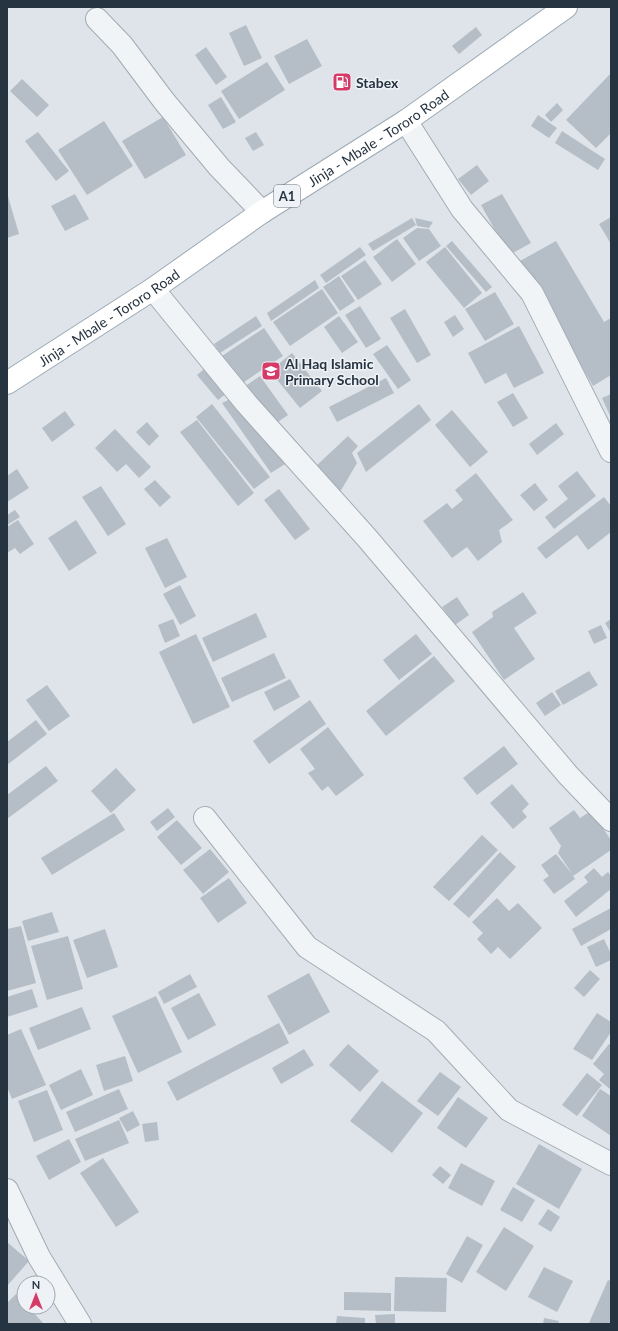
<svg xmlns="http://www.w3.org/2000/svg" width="618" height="1331" font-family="Lato,sans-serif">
<rect width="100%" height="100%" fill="#dee4e9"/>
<!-- building -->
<path fill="#b5bec6" d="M246,25l16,33 -18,8 -15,-33z
M476,27l6,8 -23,19 -7,-8z
M307,39l15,27 -33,18 -15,-28z
M206,47l21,30 -11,8 -21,-30z
M267,62l18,28 -46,29 -18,-28z
M611,73v60l-15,15 -30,-28z
M22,79l27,26 -12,12 -27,-26z
M221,97l15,25 -13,7 -15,-24z
M557,103l6,7 -12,12 -6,-7z
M538,115l19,13 -8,10 -18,-12z
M163,117l23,38 -41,24 -23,-38z
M104,121l29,45 -46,29 -29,-45z
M562,131l43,28 -7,11 -43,-27z
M38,132l31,39 -13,10 -31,-40z
M256,132l8,13 -11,6 -8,-13z
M477,165l12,16 -18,14 -13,-16z
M7,193l12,41 -12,4z
M75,194l14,25 -24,12 -14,-25z
M502,194l29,49 -22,12 -28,-50z
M611,217v27l-12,-20z
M412,218l4,7 -43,26 -5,-7z
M415,218l18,4 -4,6 -12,-2z
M417,228l12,1 12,17 -22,15 -16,-23z
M397,239l19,25 -24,18 -19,-25z
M452,241l40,46 -6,5 -40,-46z
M556,241l48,81 7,-4v57l-18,11 -73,-125z
M360,247l6,8 -40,28 -6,-8z
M445,247l37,46 -18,15 -38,-46z
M365,260l17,24 -24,16 -17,-24z
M339,276l16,25 -15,10 -17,-24z
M315,280l4,8 -48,33 -4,-8z
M322,289l16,24 -48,33 -17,-24z
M495,292l19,32 -29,17 -20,-32z
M360,306l21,33 -15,9 -21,-33z
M405,309l26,46 -14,8 -27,-45z
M455,315l9,14 -11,8 -9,-15z
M256,316l6,10 -42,27 -6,-9z
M339,316l19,26 -16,11 -18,-26z
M519,326l25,47 -30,15 -8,-15 -21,11 -17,-31z
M264,328l19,28 -42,28 -19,-28z
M387,345l24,35 -13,9 -25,-35z
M292,353l30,38 -22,17 -30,-37z
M209,365l22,25 -13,10 -21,-25z
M260,376l28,39 -16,11 -28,-39z
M386,378l8,15 -57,29 -8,-15z
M513,393l15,25 -15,9 -16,-25z
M611,394v24l-9,-20z
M236,396l49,68 -14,9 -49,-70z
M212,404l58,73 -16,12 -58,-72z
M419,404l12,16 -65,52 -9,-19z
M452,410l36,42 -18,15 -35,-42z
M65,411l10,14 -23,17 -10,-14z
M197,420l57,73 -16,13 -58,-74z
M147,422l12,14 -10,10 -13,-14z
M556,423l8,11 -27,21 -8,-11z
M115,429l36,38 -12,11 -13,-14 -9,8 -22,-24z
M348,436l10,10 -6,7 5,10 -17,29 -25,-25z
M17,469l12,19 -22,14v-26z
M577,471l19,25 -42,33 -9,-12 23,-18 -10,-13z
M476,473l37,47 -14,10 3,12 -24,19 -11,-14 -15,11 -29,-37 24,-18 5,6 11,-9 -8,-10z
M155,480l16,17 -11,10 -16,-18z
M535,483l13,17 -14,11 -14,-16z
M101,486l25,38 -18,12 -26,-39z
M279,489l31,40 -15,11 -31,-40z
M604,497l7,9v26l-23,18 -11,-15 -31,24 -9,-11z
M15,510l5,7 -13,8v-10z
M18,520l16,24 -14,10 -5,-6 -8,5v-26z
M76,520l21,33 -28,18 -21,-33z
M167,538l20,39 -22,11 -20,-40z
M180,585l16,31 -16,9 -17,-31z
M523,592l14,21 -23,15 21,31 -31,21 -32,-48 21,-15 -1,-5z
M457,597l12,18 -14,10 -13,-18z
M256,613l11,24 -54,25 -11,-24z
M173,619l7,17 -15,7 -7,-18z
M611,619v14l-6,-10z
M601,625l6,13 -13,6 -6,-13z
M196,634l34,73 -37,17 -34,-72z
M416,634l16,20 -33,26 -16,-20z
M274,653l12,25 -54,24 -11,-24z
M434,656l21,25 -69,55 -20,-25z
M589,671l9,14 -35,20 -8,-14z
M290,679l10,18 -26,14 -10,-19z
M47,685l23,31 -21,15 -23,-31z
M552,692l9,13 -16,11 -9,-13z
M310,700l16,24 -57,40 -16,-23z
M36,720l11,14 -40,31v-23z
M328,727l36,48 -28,21 -8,-10 -6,5 -14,-18 7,-4 -15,-20z
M504,746l14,18 -41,31 -14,-17z
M46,766l12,15 -51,38v-24z
M116,768l20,22 -25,23 -20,-22z
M512,784l17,20 -7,7 5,6 -14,12 -23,-26z
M168,808l7,9 -18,14 -7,-9z
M574,810l6,8 11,-7 20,29v10l-38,26 2,3 -21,15 -11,-14 6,-4 -8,-11 15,-11 17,21 -15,-22 3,-7 -12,-18z
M114,813l11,17 -73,45 -11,-17z
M177,820l25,28 -21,17 -24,-28z
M482,835l16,15 -49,51 -16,-14z
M210,849l19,23 -26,22 -20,-24z
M500,852l16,15 -47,51 -16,-14z
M594,868l8,9 6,-5 3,4v13l-35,28 -12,-16 24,-19 -4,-5z
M229,878l18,25 -29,20 -18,-25z
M497,898l12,13 9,-8 24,25 -32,31 -12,-12 -7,7 -14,-15 6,-6 -11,-11z
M611,908v21l-30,17 -9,-17z
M52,912l7,20 -31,9 -6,-20z
M21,926l15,57 -29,8v-62z
M105,929l13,38 -31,11 -14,-38z
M68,936l15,53 -36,11 -16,-54z
M604,939l7,15v6l-15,7 -9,-20z
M590,970l10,9 -16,18 -10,-9z
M309,973l21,39 -41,23 -22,-39z
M190,974l7,13 -33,17 -6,-12z
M32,989l6,18 -31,10v-20z
M199,993l17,32 -28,15 -17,-32z
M156,996l26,56 -44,21 -26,-57z
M82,1007l9,22 -53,21 -9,-22z
M597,1013l14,9v10l-19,28 -19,-11z
M279,1023l10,20 -112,58 -10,-19z
M21,1029l25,56 -34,14 -5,-12v-52z
M348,1044l31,27 -19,21 -31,-27z
M609,1044l2,1v45l-12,-10 5,-6 -11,-10z
M304,1049l10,16 -33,19 -9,-16z
M125,1056l8,25 -29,10 -8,-26z
M81,1069l12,26 -32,15 -12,-25z
M440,1072l21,15 -23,29 -21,-15z
M587,1073l15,12 -25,31 -15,-11z
M382,1081l41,32 -31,40 -42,-32z
M119,1089l9,20 -53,23 -9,-20z
M600,1089l11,7v40l-29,-20z
M47,1090l16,40 -29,12 -16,-41z
M458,1097l30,21 -22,30 -29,-20z
M133,1111l7,14 -13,7 -8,-14z
M119,1120l10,23 -44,18 -10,-22z
M157,1122l2,18 -14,2 -3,-18z
M69,1139l12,23 -32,18 -13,-24z
M539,1144l43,25 -23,40 -43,-25z
M103,1158l36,54 -23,15 -36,-54z
M461,1163l34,18 -13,25 -34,-18z
M440,1166l11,9 -8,9 -11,-9z
M513,1187l22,13 -13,22 -22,-12z
M548,1209l12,8 -9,15 -13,-8z
M504,1227l30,19 -28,45 -30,-19z
M467,1236l16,9 -21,38 -16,-9z
M7,1242l22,19 -22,25z
M544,1267l29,14 -16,31 -29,-15z
M395,1277l52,1 -1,34 -52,-1z
M608,1280l3,1v43h-19l-3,-1z
M344,1292l47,1v18l-47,-1z
M16,1294l8,9v4h4l16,17h-37v-21z
M395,1314v10h-19l-1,-9z
M337,1316l28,2v6h-29z
M544,1318l15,3 -1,3h-15z"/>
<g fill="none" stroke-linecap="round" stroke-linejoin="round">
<defs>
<path id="street" d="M97,19l25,26 42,56 55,66 43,45
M406,121l56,88 70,84 79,158
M153,289l93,114 121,135 201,237 43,45
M205,818l102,129 129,84 73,79 102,54
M7,1190l32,67 41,67"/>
<g id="primary">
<path id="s1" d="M7,383l146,-94 109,-77 144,-91 160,-114"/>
</g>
</defs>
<!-- street casing -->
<use href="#street" stroke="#a3abb3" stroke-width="24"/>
<!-- primary casing -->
<use href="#primary" stroke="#9daab5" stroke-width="24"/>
<!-- street -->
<use href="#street" stroke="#f1f4f7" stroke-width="22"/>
<!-- primary -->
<use href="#primary" stroke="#fff" stroke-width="22"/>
</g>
<!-- icons -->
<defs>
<symbol id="fuel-square" viewBox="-11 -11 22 22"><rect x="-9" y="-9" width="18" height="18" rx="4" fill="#d63b68" stroke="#eef2f6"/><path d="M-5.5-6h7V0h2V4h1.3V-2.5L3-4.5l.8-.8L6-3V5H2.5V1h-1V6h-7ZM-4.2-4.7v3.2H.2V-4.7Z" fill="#fff"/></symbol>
<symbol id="school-square" viewBox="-11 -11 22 22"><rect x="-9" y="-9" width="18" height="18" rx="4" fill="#d63b68" stroke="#eef2f6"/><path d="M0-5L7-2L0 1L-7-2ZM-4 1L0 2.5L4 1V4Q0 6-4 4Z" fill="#fff"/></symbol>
</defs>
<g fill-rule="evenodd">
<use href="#fuel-square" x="331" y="71" width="22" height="22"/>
<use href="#school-square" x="260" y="360" width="22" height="22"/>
</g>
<g text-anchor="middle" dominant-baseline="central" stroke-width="3" stroke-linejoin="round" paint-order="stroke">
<!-- shield labels -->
<rect fill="#eef2f6" stroke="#626c77" stroke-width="1" x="274" y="185" width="26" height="22" rx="3"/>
<g font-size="13" font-weight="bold" fill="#263341">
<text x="287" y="196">A1</text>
</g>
<!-- poi labels -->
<g font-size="14" font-weight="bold" fill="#263341" stroke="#eef2f6" text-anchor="start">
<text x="356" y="82">Stabex</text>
<text x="285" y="363">Al Haq Islamic<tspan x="285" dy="16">Primary School</tspan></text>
</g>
<!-- street labels -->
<g font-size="14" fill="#263341" stroke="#eef2f6">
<text stroke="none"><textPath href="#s1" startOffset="445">Jinja - Mbale - Tororo Road</textPath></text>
<text stroke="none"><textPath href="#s1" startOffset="121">Jinja - Mbale - Tororo Road</textPath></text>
</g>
</g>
<!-- border -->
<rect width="618" height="1331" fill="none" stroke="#263341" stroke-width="16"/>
<!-- north arrow -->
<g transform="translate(36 1295)"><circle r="19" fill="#eef2f6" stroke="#9ea6ae"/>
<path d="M0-3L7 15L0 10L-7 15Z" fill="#d63b68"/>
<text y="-6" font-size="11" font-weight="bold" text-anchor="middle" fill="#263341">N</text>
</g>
</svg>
